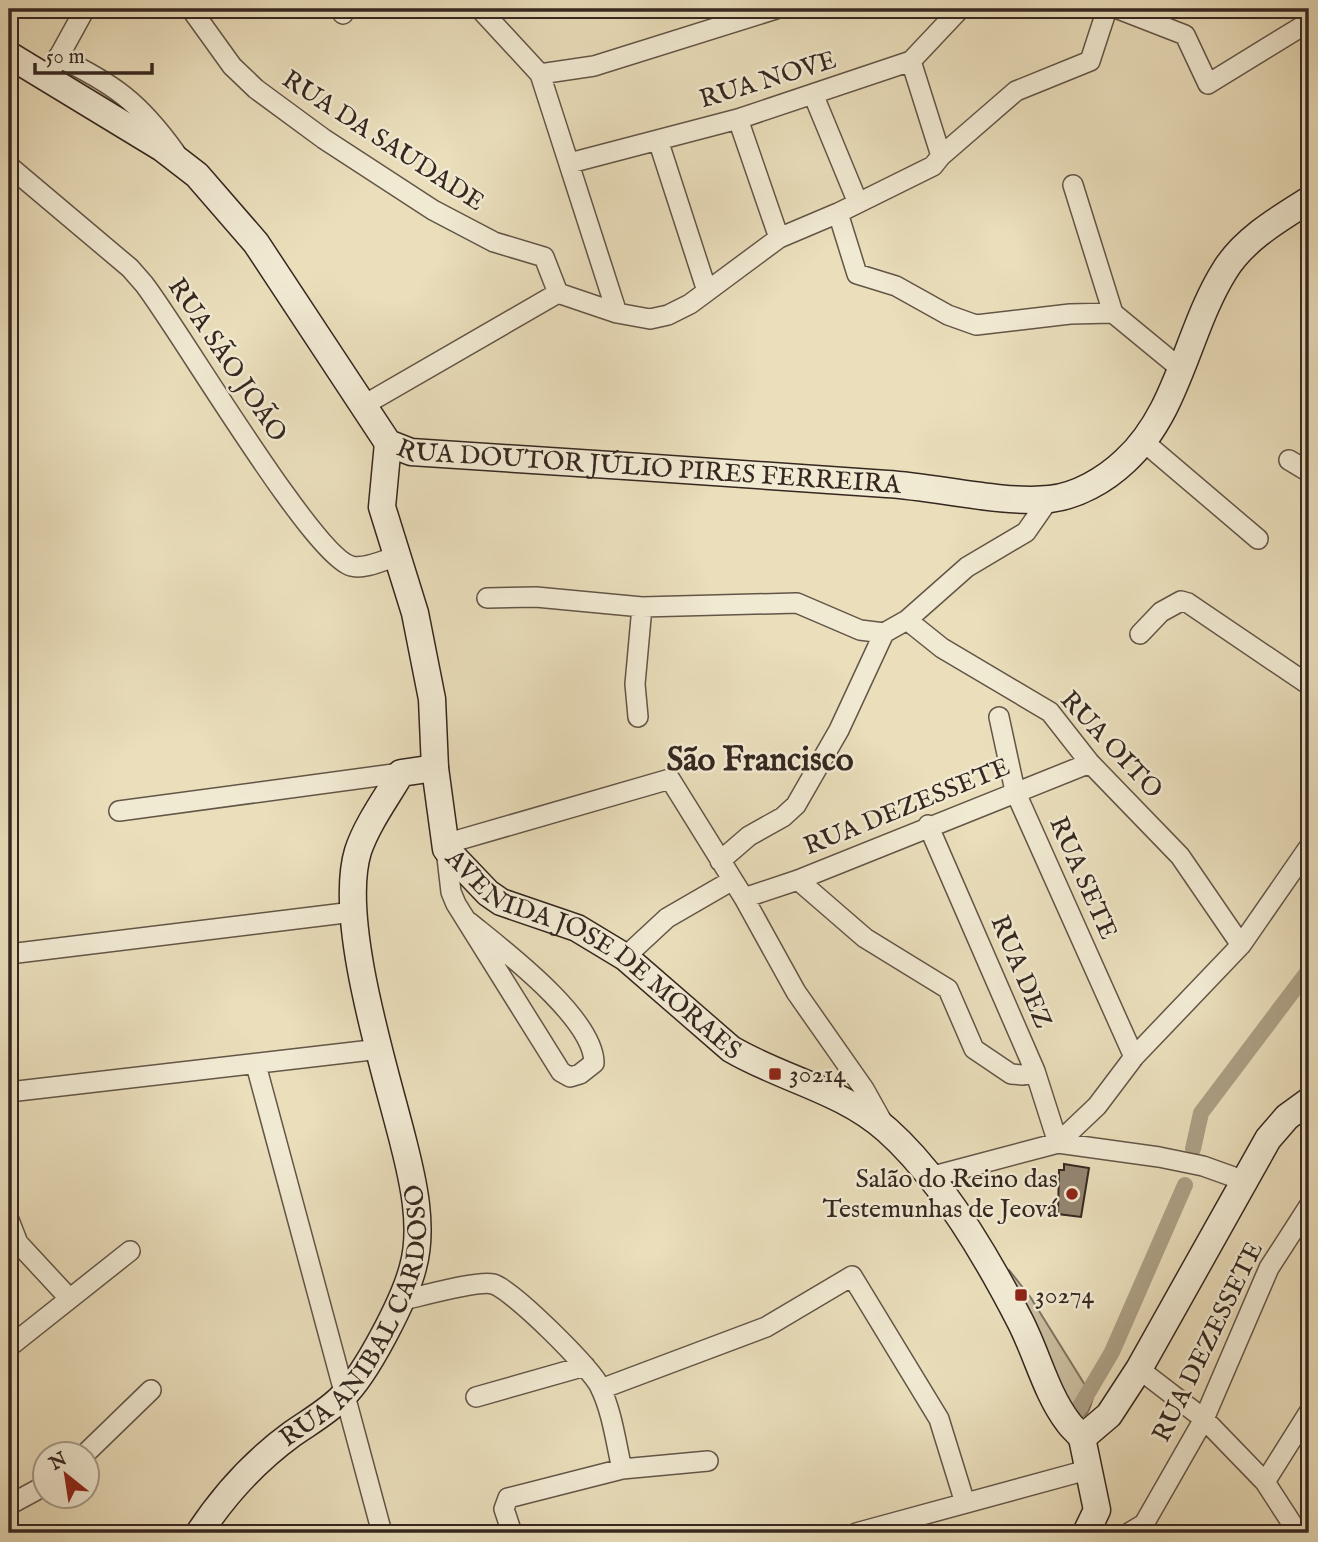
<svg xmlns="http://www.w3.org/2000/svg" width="1318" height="1542" font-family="'IM FELL English',serif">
<rect width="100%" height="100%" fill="#eadebb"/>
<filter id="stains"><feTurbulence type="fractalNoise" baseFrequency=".00286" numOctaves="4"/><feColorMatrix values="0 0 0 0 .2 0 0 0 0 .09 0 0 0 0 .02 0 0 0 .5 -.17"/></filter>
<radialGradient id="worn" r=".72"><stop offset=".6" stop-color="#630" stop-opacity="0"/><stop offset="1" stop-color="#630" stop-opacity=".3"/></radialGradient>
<!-- green -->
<path fill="#cbbfa1" stroke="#807360" stroke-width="2" d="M1009,1270l22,28 62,100c-3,9 -4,18 -15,20l-75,-145z"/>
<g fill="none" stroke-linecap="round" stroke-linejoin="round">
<!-- canal -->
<path stroke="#ada086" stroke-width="16" d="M1193,1149l8,-36 108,-143
M1075,1415l37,-63 73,-167"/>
</g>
<!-- building -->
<path fill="#948671" stroke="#362720" stroke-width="2" d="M1064,1164l25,4 -8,49 -23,-3 1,-44h5z"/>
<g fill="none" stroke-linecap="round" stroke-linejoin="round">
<defs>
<path id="street" d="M191,9l41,57 24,23 68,50 109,71 61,32 50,15 14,36
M339,9l4,5
M480,9l60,65 77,239
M1118,9l67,26 23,49 101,-62
M58,57c56,27 81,45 117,95
M52,69l33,-60
M540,74l54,-8 182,-57
M813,94l45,109
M738,119l41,119
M658,140l49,151
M941,156l75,-65 74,-30 17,-52
M570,163l168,-44 173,-58 49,-52
M9,166l121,102 14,16c35,45 168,271 207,282 13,4 33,-6 46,-10
M1073,185l40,128 68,56
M838,213l19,61 39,12 52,29 28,10 94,-11 43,-1
M558,293l59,20 33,6 18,-4 22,-11 89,-66 59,-25 95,-47 8,-10 -30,-95
M364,405l194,-112
M1144,442l114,97
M1289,460l20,12
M487,598l49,-1 106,10 155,-4 63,27 24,3 23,-13 60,-53 59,-35 23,-33
M907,620l35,28 108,64 40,51 90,93 61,89
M1140,634l21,-22 20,-11 7,2 121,82
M638,717l-3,-33 7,-77
M999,717l16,74 119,266
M119,811l282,-38
M928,825l107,246 23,72 101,14 44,9 42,15
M445,844l225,-65 74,119 52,94 68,97 19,34
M446,849l5,43 5,12 105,168 9,5 10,-3 14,-11c0,-45 -92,-114 -125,-141
M720,861l29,-25 34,-19 13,-12 43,-75 45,-97
M798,880l67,58 83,51 26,60 37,25 12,1 12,-4
M744,898l54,-18 292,-117
M9,954l344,-42
M625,957l42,-39 64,-37
M256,1065l126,468
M9,1092l371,-43
M930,1177l128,-34 39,-37 37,-49 107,-112 68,-98
M9,1220l9,23 51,55
M399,1301c19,-4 79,-21 94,-17 19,5 99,85 107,103 12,24 16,56 22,82
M9,1347l121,-96
M1139,1369l65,50 61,63 33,51
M601,1389l165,-62 86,-51 87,143 26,84
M476,1397l109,-31
M85,1454l66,-64
M1265,1482l44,-70
M9,1505l37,-20
M512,1533l-8,-24 4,-11 114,-29 86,-8
M856,1533l231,-63
M1129,1533l15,-9 60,-105 65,-151 40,-62"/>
<g id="secondary">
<path id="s1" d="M9,55l153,93 35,27 59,68 132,200 23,9c159,10 317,21 476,32 50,3 115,20 163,15 27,-3 55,-19 75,-38 54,-49 62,-131 100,-191 19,-31 54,-51 84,-70"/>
<path id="s2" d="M388,443l-6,64 33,106 17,86 3,69 11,81 42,44 13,9 76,26 48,29 106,92c51,30 111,41 156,81 54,48 100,127 133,191 17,33 26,72 48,101 4,6 10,10 14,16l27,-23 30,-46 129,-230 19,-22 22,-16"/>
<path d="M1082,1438l15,72 -11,23"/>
<path id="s3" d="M199,1533c25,-38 56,-72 93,-99 17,-12 37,-23 51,-38 24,-23 62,-97 70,-129 11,-40 0,-87 -10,-126 -18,-72 -66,-221 -45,-290 9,-27 29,-54 43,-78l34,-5"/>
</g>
</defs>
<!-- street casing -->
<use href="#street" stroke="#635547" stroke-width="22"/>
<!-- secondary casing -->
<use href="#secondary" stroke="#362720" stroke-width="29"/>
<!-- street -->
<use href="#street" stroke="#f1ead3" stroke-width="19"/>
<!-- secondary -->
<use href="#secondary" stroke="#f1ead3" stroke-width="26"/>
</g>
<!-- markers -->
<g fill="#8f2418" stroke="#f1ead3" stroke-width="2.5">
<rect x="768" y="1067" width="14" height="14" rx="3.5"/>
<circle cx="1072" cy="1194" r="7"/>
<rect x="1014" y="1288" width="14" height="14" rx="3.5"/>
</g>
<g text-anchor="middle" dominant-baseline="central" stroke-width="5" stroke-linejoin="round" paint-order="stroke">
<!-- street labels -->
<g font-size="26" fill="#362720" stroke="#f1ead3">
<text transform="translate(768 80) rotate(-17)">RUA NOVE</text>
<text transform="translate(383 141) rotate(33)">RUA DA SAUDADE</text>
<text transform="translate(227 360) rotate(56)">RUA SÃO JOÃO</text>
<text stroke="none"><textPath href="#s1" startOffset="816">RUA DOUTOR JÚLIO PIRES FERREIRA</textPath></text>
<text transform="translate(1111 745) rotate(47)">RUA OITO</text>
<text transform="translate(907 807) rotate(-22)">RUA DEZESSETE</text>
<text transform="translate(1083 878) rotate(66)">RUA SETE</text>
<text stroke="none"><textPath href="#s2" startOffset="598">AVENIDA JOSE DE MORAES</textPath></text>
<text transform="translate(1021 972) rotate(67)">RUA DEZ</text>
<text stroke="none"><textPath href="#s3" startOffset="278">RUA ANIBAL CARDOSO</textPath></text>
<text transform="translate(1208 1342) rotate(-64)">RUA DEZESSETE</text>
</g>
<!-- poi labels -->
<g font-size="26" fill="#362720" stroke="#f1ead3" text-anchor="start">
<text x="789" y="1074">30214</text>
<text x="1058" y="1179" text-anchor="end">Salão do Reino das<tspan x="1058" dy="30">Testemunhas de Jeová</tspan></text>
<text x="1035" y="1295">30274</text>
</g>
<!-- district labels -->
<g font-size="33" font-weight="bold" fill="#362720" stroke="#f1ead3">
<text x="760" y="761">São Francisco</text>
</g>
</g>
<!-- margin -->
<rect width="1318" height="1542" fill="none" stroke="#eadebb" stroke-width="35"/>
<rect x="10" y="10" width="1297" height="1521" fill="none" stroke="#362720" stroke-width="3.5"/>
<rect x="18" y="18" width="1283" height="1507" fill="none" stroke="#362720" stroke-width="2"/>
<!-- north arrow -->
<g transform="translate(66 1475) rotate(330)"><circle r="33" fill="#f1ead3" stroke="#a69c8b" stroke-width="2"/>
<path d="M0-5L12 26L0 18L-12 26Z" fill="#8f2418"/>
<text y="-10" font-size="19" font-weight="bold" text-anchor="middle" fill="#362720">N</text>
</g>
<!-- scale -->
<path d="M35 63v10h117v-10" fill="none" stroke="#362720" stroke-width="3.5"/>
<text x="46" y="63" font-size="21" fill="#362720" stroke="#f1ead3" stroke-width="5" paint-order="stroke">50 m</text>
<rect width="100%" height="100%" filter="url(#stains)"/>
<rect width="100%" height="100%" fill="url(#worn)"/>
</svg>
